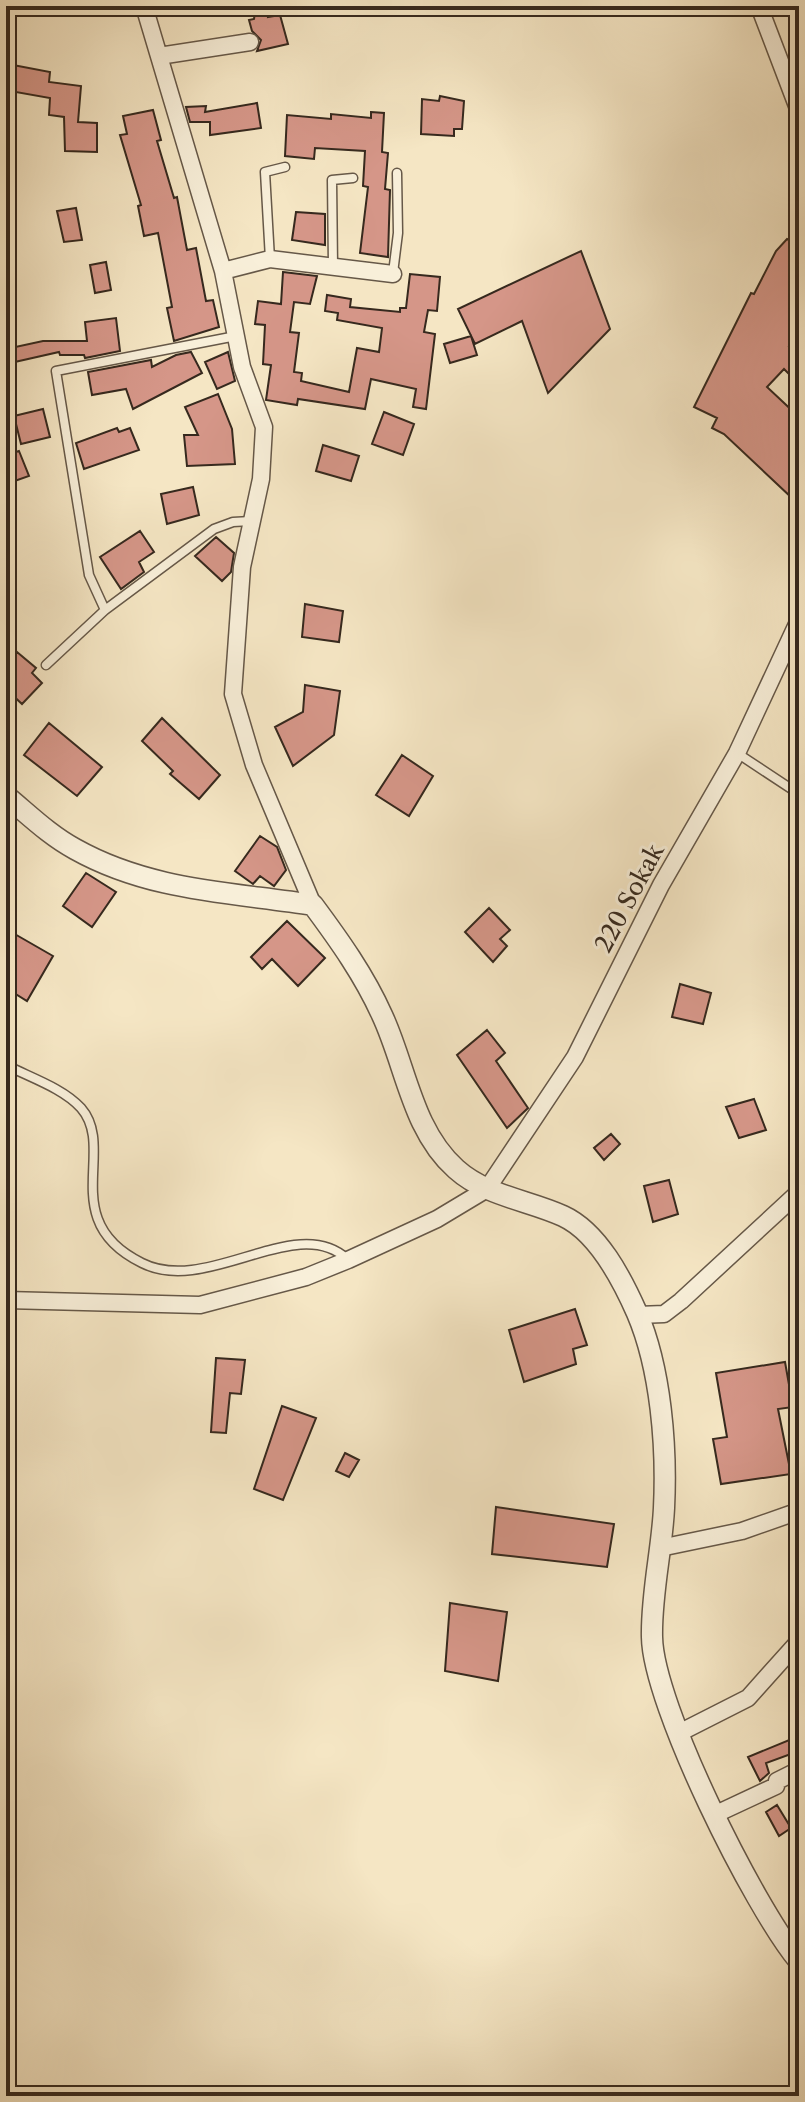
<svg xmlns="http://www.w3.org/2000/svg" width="805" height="2102" font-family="'Libre Caslon Text',serif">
<rect width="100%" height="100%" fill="#f5e6c4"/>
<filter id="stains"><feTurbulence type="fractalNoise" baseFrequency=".0025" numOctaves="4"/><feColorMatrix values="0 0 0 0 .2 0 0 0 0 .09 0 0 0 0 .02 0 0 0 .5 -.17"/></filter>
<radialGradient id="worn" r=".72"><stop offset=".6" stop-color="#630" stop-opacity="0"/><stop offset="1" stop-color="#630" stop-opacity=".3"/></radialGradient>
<!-- building -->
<path fill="#d59688" stroke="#36291e" stroke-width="2" d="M256,6h13l-1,11 12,-2 8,29 -31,7 4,-11 -9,-9 -3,-11 5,-1z
M13,65l37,7 -1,10 32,4 -3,36 19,1v29l-32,-1 -1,-34 -15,-2 1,-17 -40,-7z
M440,96l24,5 -2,28h-8v7l-33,-2 1,-35 17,2z
M257,103l4,25 -51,7v-13h-20l-4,-15 20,-1 -1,6z
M153,110l8,30 -4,1 17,57 3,-1 10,53 9,-2 10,53 7,-1 6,27 -45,14 -7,-33 5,-1 -14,-74 -14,3 -6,-30 3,-1 -21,-70 7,-1 -4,-18z
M371,112l13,1 -2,39 6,1 -3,36 5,1 -2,67 -28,-4 8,-66 -5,-1 2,-35 -50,-3 -1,11 -29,-3 2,-41 44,4v-5l40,4z
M76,208l6,32 -18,2 -7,-31z
M296,212l29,2v31l-33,-5z
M787,239l12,6v82l-10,19 10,5v15l-8,10 -7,-7 -17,18 32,30v74l-7,7 -68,-64 -12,-6 5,-10 -23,-11 57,-114 3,1 22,-43z
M581,251l29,78 -62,64 -26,-72 -47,23 -17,-35z
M106,262l5,28 -16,3 -5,-28z
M283,272l34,4 -7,28 -16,-2 -4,30 9,1 -5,39 8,1 -1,8 48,11 8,-44 22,4 3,-24 -45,-8 1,-7 -13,-2 2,-16 24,4 -1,8 50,5v-4h6l4,-34 30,3 -3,34 -9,-1 -4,22 11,2 -9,75 -13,-2 3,-18 -45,-10 -6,30 -67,-10 -1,6 -31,-5 5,-35 -8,-1 2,-39 -10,-1 3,-23 23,3z
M116,318l4,33 -35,7 -1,-3h-24l-1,-3 -53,12v-15l37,-8h44l-2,-19z
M471,336l6,19 -27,8 -6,-19z
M191,352l11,21 -69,36 -7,-20 -34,6 -4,-23 63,-12 1,7 24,-12z
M228,352l7,29 -18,8 -12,-27z
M218,394l14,35 3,35 -48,2 -3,-31h14l-13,-28z
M43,409l7,28 -29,7 -7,-28z
M384,412l30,12 -11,31 -31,-11z
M117,428l2,4 11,-4 9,22 -55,19 -8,-26z
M323,445l36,11 -8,25 -35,-10z
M19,451l10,25 -23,8v-29z
M193,487l6,28 -32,9 -6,-30z
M140,531l14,21 -15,10 5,10 -23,17 -21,-32z
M216,537l18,16 -3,19 -9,9 -27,-25z
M305,604l38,7 -4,31 -37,-5z
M17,652l19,16 -4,5 10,10 -20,21 -16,-15v-24z
M305,685l35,6 -6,44 -41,31 -18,-39 28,-15z
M162,718l58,57 -21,24 -29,-25 3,-3 -31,-30z
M49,723l53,44 -25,29 -53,-41z
M402,755l31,21 -24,40 -33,-21z
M260,836l17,11 9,23 -12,16 -14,-10 -7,8 -18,-13z
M86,873l30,19 -24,35 -29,-21z
M489,908l21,22 -10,9 7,7 -14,16 -28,-30z
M287,921l38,37 -27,28 -26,-27 -10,10 -11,-12z
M6,929l47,27 -26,45 -21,-13z
M680,984l31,9 -8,31 -31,-7z
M487,1030l18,23 -9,8 32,47 -21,20 -50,-73z
M754,1099l12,31 -27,8 -13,-31z
M611,1134l9,10 -16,16 -10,-12z
M669,1180l9,34 -25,8 -9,-36z
M575,1309l12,36 -14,4 3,15 -52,18 -15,-52z
M216,1358l29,2 -4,34 -11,-1 -4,40 -15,-1z
M785,1362l8,45 -15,2 13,65 -70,10 -8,-45 14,-2 -11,-64z
M282,1406l34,12 -33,82 -29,-11z
M345,1453l14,7 -10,17 -13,-6z
M496,1507l118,17 -7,43 -115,-13z
M450,1603l57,9 -9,69 -53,-10z
M799,1736v15l-33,12 3,10 -9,8 -12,-24z
M777,1805l14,23 -12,8 -13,-24z"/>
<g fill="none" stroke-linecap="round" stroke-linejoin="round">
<defs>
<path id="service" d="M270,259l-5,-87 20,-5
M333,266l-1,-86 21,-2
M393,273l5,-40 -1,-60
M105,610l-16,-35 -33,-204 180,-35
M46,665l59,-55 109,-81 19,-7 18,-1
M737,753l62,41
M6,1065c23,12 57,23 75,43 36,41 -25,113 61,155 65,33 154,-51 205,-4"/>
<path id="minor" d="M144,6l79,265 19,96 22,60 -3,52 -19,88 -9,127 21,71 59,140
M759,6l40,105
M159,56l91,-14
M223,271l47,-12 123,15
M6,1300l194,5 106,-28 42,-17 89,-41 50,-30 88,-132 86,-172 76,-132 62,-133
M638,1315l26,-1 17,-13 118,-109
M660,1548l82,-17 57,-20
M679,1733l69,-35 51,-57
M716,1814l60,-28 1,-5 22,-11"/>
<path id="tertiary" d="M6,796c22,18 43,39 69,53 75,42 155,43 238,56 26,35 51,70 69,110 24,51 30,115 74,154 30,27 72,31 107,47 35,16 59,63 74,97 24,56 30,134 27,195 -2,42 -13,86 -12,129 1,68 102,270 147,324"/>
</defs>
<!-- service casing -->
<use href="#service" stroke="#665848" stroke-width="11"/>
<!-- minor casing -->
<use href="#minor" stroke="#665848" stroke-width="19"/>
<!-- tertiary casing -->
<use href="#tertiary" stroke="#665848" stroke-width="23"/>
<!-- service -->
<use href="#service" stroke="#f8efd9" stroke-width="8"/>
<!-- minor -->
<use href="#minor" stroke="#f8efd9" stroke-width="16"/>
<!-- tertiary -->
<use href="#tertiary" stroke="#f8efd9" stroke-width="20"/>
</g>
<g text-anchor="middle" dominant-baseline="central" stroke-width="6" stroke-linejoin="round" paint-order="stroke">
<!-- street labels -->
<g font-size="24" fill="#36291e" stroke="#f8efd9">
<text transform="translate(629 898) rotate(-62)">220 Sokak</text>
</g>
</g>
<!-- margin -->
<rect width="805" height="2102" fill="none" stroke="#f5e6c4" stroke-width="32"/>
<rect x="8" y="8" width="789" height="2086" fill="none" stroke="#36291e" stroke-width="4"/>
<rect x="16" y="16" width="773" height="2070" fill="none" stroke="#36291e" stroke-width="2"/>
<rect width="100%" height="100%" filter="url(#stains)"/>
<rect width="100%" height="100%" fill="url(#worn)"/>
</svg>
